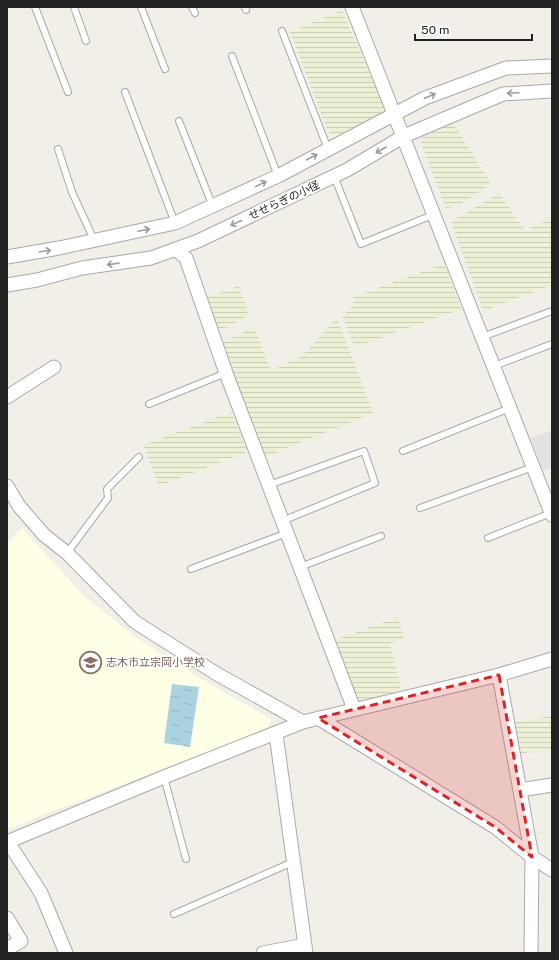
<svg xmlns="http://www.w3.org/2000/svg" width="559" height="960" font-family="'Public Sans','Noto Sans JP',sans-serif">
<defs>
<pattern id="farmland-rules" width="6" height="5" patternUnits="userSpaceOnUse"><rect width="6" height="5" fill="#eef0d5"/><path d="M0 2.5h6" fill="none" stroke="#ccceb7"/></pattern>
<pattern id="water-ripples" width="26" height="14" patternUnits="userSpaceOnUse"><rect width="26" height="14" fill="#aad3df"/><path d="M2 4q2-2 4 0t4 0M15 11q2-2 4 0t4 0" fill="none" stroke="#92b5bf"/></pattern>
</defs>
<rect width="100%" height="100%" fill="#f2efe9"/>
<!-- education -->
<path fill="#ffffe5" d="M22,528l62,68 54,43 75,47 58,33 -2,9 -262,101v-286z"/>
<!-- farmland -->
<path fill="url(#farmland-rules)" d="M342,10l43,98 -4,2 -1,6 -41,20 -11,-4 -38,-100z
M453,123l38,61 -27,18 -18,7 -25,-66 2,-7z
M499,193l26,37 27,-12v67l-69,26 -32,-89z
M444,264l17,45 -106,38 -13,-30 12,-13 -1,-7z
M239,286l10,29 -31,17 -13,-34z
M337,318l36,95 -108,44 -43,-114 32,-16 17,44 31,-15z
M231,412l16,40 -88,34 -16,-41z
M398,617l6,21 -14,6 11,46 -38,11 -7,-4 -21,-57z
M552,716v33l-35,5 -5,-32z"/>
<!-- parking -->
<path fill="#e2e2e2" d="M552,430v37l-9,4 -12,-33z"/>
<!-- water -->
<path fill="url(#water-ripples)" d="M172,684l27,3 -9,60 -26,-4z"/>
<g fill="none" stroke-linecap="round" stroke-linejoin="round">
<defs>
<path id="service" d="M35,7l33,85
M74,7l12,34
M141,7l24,62
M192,7l3,6
M245,7l1,3
M282,31l46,118
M232,56l46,120
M125,92l50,131
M179,121l34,86
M58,149l14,43 22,48
M334,176l27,68 74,-30
M482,337l70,-26
M494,366l58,-22
M149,404l77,-31
M403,451l107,-43
M269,485l95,-34 11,32 -93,38
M420,508l113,-41
M488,538l63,-25
M67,553l41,-55 -1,-9 32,-32
M300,567l81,-31
M191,569l96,-36
M164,777l22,82
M174,914l119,-52"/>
<path id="minor" d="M352,7l200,508
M175,249l11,9 40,115 128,336
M7,257l52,-9 116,-25 103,-47 147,-78 81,-30 46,-2
M7,285l30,-5 45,-12 69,-10 47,-17 149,-71 57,-34 99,-42 49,-3
M7,397l47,-30
M7,486l12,20 25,29 23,18 68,69 82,52 86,48
M499,675l33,182 -1,96
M318,718l177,109 37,30 20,13
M276,734l30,219
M520,790l32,-5
M7,842l157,-65 139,-55 196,-47 53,-16
M8,842l33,51 25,60
M7,918l14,23 -14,8
M263,953l42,-8"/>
</defs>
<!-- service casing -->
<use href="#service" stroke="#a9a9a9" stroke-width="8"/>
<!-- minor casing -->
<use href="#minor" stroke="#a9a9a9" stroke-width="15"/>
<!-- service -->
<use href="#service" stroke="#fff" stroke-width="6"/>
<!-- minor -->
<use href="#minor" stroke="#fff" stroke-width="13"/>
</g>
<!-- one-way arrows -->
<defs><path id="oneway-shaft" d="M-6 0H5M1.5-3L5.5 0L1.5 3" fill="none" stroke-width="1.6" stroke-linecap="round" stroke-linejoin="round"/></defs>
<g stroke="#9c9c9c">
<use href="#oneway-shaft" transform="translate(513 93) rotate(177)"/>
<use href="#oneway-shaft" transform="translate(430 96) rotate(-23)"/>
<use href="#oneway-shaft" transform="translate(381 150) rotate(150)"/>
<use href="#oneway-shaft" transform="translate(312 157) rotate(-28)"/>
<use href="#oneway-shaft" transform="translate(261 184) rotate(-26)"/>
<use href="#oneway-shaft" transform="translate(236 223) rotate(155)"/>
<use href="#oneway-shaft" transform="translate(144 230) rotate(-12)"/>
<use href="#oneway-shaft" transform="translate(45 251) rotate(-9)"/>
<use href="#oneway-shaft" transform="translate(113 264) rotate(172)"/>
</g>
<!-- marked area -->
<path fill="#d62828" fill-opacity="0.2" stroke="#d62828" stroke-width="3" stroke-dasharray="8 5" stroke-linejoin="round" d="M499,675l33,182 -37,-30 -177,-109z"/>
<!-- icons -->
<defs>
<symbol id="school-ring" viewBox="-11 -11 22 22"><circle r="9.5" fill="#fff" stroke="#8d6e63" stroke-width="1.5"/><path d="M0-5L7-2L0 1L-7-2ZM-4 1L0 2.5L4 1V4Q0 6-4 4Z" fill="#8d6e63"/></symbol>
</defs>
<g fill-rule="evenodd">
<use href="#school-ring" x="78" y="650" width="25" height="25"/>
</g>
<g text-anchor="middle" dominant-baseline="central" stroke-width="3.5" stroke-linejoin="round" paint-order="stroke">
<!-- street labels -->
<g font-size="11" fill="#222" stroke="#fff">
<text transform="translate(284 200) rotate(-25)">せせらぎの小径</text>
</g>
<!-- education labels -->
<g font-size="11" fill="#785e54" stroke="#fff" text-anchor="start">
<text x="106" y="662">志木市立宗岡小学校</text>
</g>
</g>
<!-- border -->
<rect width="559" height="960" fill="none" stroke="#222222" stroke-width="16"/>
<!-- scale -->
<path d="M415 34v6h117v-6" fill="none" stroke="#222222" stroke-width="2"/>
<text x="421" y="34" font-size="12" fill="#222222" stroke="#ffffff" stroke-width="3" paint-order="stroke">50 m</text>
</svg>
